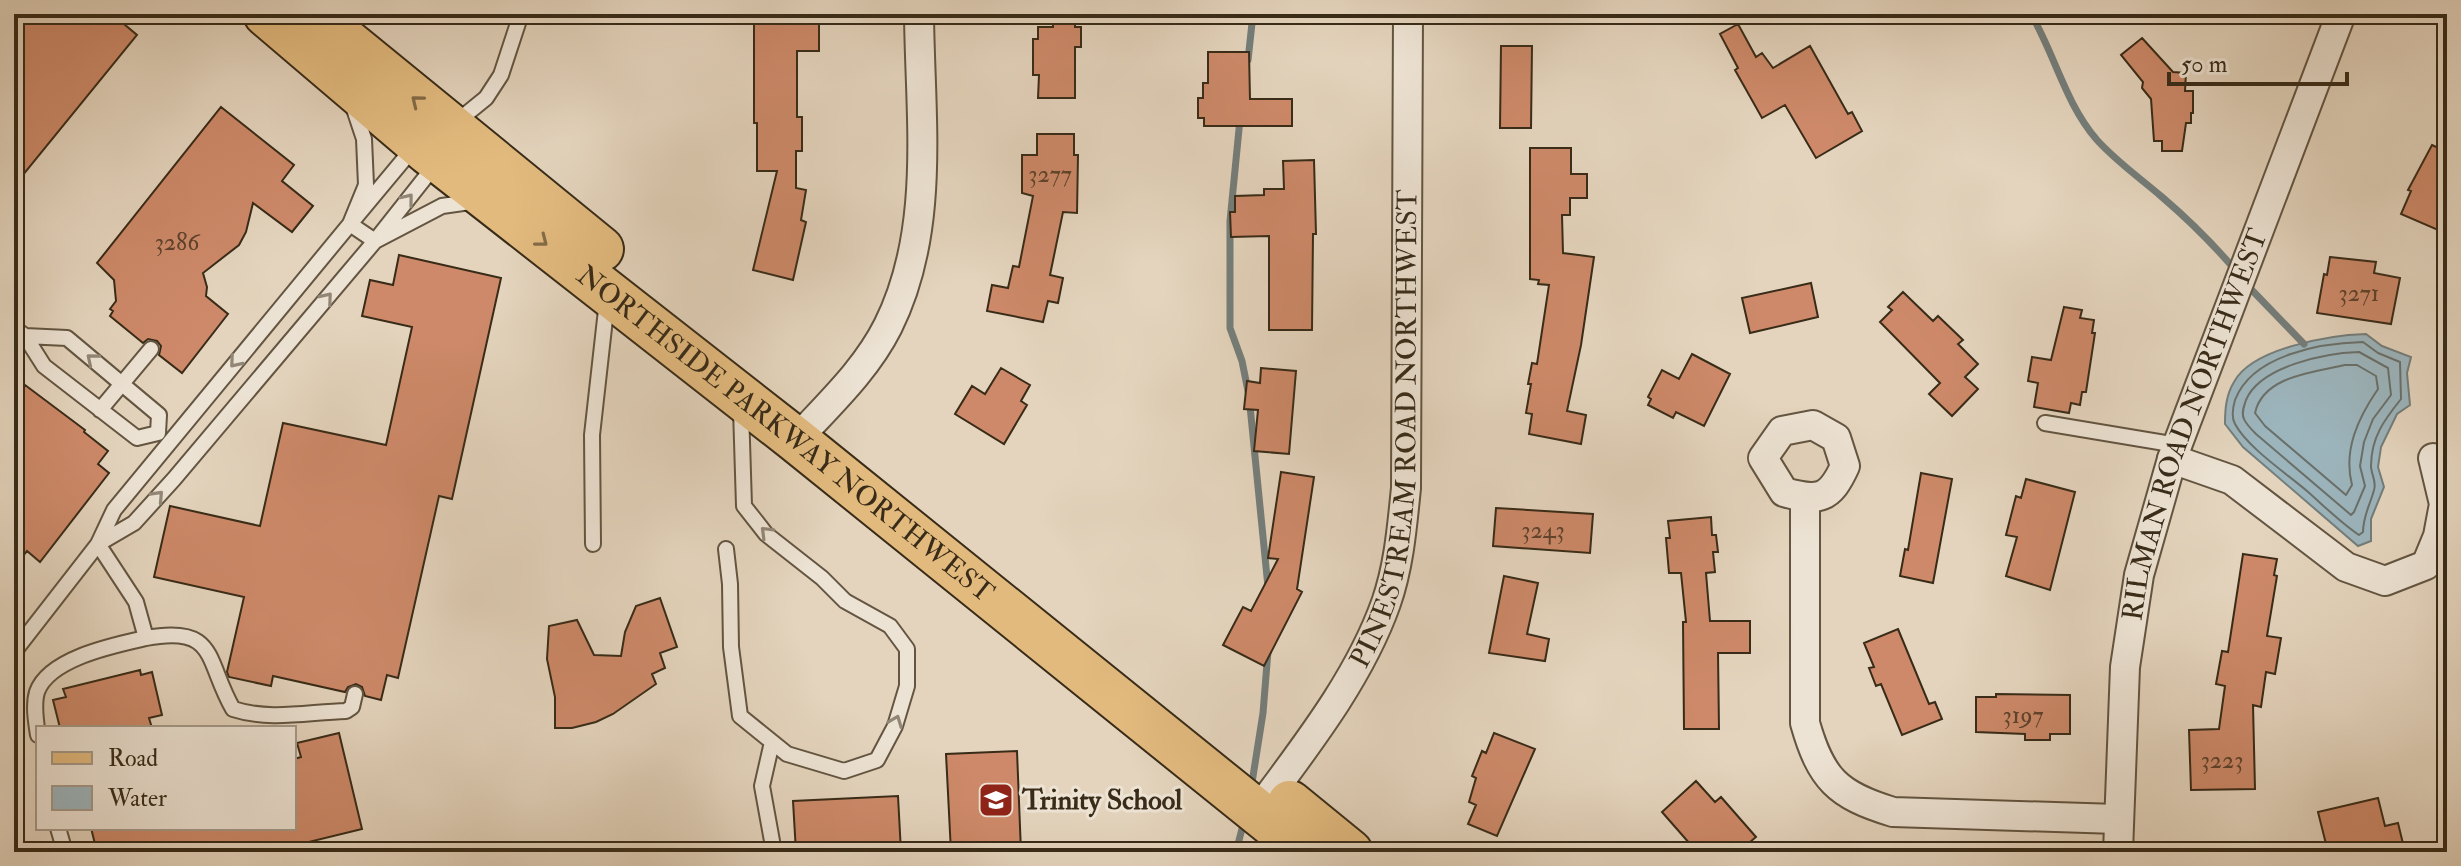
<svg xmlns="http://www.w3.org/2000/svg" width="2461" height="866" font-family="'IM FELL Double Pica',serif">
<rect width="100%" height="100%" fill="#e4d4bd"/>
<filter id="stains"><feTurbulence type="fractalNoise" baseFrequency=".0025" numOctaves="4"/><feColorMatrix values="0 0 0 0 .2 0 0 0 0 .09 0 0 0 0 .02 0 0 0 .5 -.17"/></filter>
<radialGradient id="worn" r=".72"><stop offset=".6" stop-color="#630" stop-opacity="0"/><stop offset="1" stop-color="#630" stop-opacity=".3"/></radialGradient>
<!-- water -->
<path fill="#9cb5bd" stroke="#747e7b" stroke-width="2" d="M2366,334l16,12 29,11 -4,16 3,32 -13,9 -16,33 -3,20 6,20 -13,32v22l-13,5 -115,-99 -18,-23c0,-15 1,-29 9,-42 18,-34 97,-47 132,-48z"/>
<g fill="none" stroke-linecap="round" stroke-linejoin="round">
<!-- shore -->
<path stroke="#6a706a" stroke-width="2" d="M2363,342l15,11 22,9 1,37c-16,20 -30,38 -30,67 0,8 6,16 3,24 -4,15 -11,26 -11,42l-4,3c-18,-12 -35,-29 -52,-44 -21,-18 -59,-43 -72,-67 -4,-7 -2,-17 0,-24 17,-45 85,-57 128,-58z
M2359,352l29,16 3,27 -18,24 -9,23 -4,24 5,20 -11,26 -3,3 -95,-81c-4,-4 -10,-10 -12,-15 -3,-6 0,-13 2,-19 14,-34 80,-47 113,-48z
M2345,365h12l19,11 2,13c-20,29 -35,61 -26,96l-6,10 -81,-69 -10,-13c8,-37 59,-41 90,-48z"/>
<!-- stream -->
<path stroke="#747e7b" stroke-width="7" d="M2031,14c24,41 34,89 66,126 20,22 43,38 65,57 27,23 52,48 75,75
M1248,60l5,-46
M1240,119l-10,102v107l12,33 7,35 19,191
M2247,285l57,59
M1251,789l12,-76 5,-62
M1236,852l8,-31"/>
</g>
<!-- building -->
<path fill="#cd8969" stroke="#382b18" stroke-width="2" d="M14,14h98l25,21 -123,151z
M754,14h65v37h-22v66h5v34h-6v37l10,2 -5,30 5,2 -13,58 -40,-10 24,-99h-20v-48h-3z
M1053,17h22v10h6v20h-6v51h-37l1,-23h-6v-36h5v-12h15z
M1738,24l18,33 6,-4 11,15 37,-22 38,68 4,-2 10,19 -46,27 -31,-53 -23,13 -27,-48 3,-2 -18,-34z
M2142,38l31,34 13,1 -1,18h8v22h-2v10h-5l-4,28h-20v-10h-8l-3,-42 -9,-11 1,-6 -22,-27z
M1501,46h31l-1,82h-31z
M1208,52h41l1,47h42v27h-88v-8h-6v-20h5v-15h5z
M221,107l73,58 -12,16 31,25 -21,26 -39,-29 -7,29 -7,13 -36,28 4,14 -1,9 22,18 -46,59 -23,-18 2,-9 -4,-5 -9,-2 -5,4 -33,-27 3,-5 -3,-2 6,-8 -2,-21 -17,-17z
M1037,134h37v21h4l-1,58 -14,-1 -13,63 13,3 -5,25 -10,-2 -5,21 -56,-11 5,-26 16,3 5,-22 6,1 14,-71 -11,-3v-38h15z
M2432,145l15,7v57l-9,21 -37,-16 10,-23 -3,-1z
M1530,148h41v26h16v24h-17v17h-8l1,38 31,4 -13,88 -14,66 19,4 -5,29 -52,-10 3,-20 -6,-1 5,-29h-3l4,-21 5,1 12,-79 -11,-1 1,-4 -9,-1z
M1314,160l2,74h-3l-1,96h-43v-94l-38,1 -1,-25h5v-16l29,-1v-6h20l-1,-28z
M399,255l102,23 -49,221 -13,-3 -41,182 -11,-3 -6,25 -16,-4 -3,-9 -6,-3 -8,3 -3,5 -72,-16 -2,10 -42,-9 -2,-5 17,-75 -90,-20 16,-71 90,20 23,-103 103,22 26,-118 -50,-11 8,-36 23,5z
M2330,257l46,5 -2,11 26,5 -9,46 -74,-11 7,-39 3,1z
M1811,283l7,34 -68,16 -8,-35z
M1903,292l30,29 5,-5 25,24 -5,4 20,20 -13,13 13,12 -26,27 -23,-22 11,-11 -60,-61 12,-12 -4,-3z
M2064,307l18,3 -2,8 14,2 -2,13h3l-9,59h-4l-2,13 -9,-2 -2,10 -35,-6 4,-24 -10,-2 4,-24 19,3z
M1692,354l38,20 -26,52 -28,-14 -3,6 -25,-13 3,-6 -3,-2 14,-27 17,9z
M1001,368l29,17 -9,16 6,4 -23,39 -49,-30 17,-28 13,8z
M1261,368l35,3 -7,83 -35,-3 4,-41 -14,-1 3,-28 13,2z
M25,385l60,45 -1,2 24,19 -10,13 11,9 -69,89 -13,-11 -13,17v-169z
M1281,472l33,5 -17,112 5,3 -38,74 -41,-21 20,-38 8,4 27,-52 -10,-1z
M1921,473l31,6 -19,104 -33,-7 5,-27 3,1z
M2026,479l49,13 -25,98 -44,-14 11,-39 -11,-2 10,-39 5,2z
M1496,508l97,6 -3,39 -97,-7z
M1711,517l1,18h4l2,17h-5l2,20 -9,1 4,48h40v32h-32l1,76h-35l-1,-107h3l-5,-49h-12l-3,-35h4l-2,-17z
M2243,554l34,5 -3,16 3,1 -10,60 14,2 -6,36 -9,-2 -5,35 -8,-2 2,84 -64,1 -2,-60 30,-1 6,-43 -9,-2 6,-33 6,1z
M1504,576l34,7 -11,51 22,5 -4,22 -56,-8z
M660,598l17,49 -17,6 5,15 -13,6 4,10 -43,30 -17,8 -24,6h-17v-31l-8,-38 2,-33 28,-6 17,35 27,1 4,-24 11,-26z
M1898,629l31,75 6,-2 7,17 -40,16 -21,-51 -5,2 -7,-18 5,-1 -10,-24z
M140,670l1,5 11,-3 10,43 -13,3 3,10h-92l-7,-28 13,-3 -3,-8z
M1996,694l74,1v39h-20v6h-25v-6l-49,-2v-35h20z
M339,733l23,96 -70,17 -3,6h-192l-6,-24h203v-69l7,-2 -4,-14z
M1494,733l41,16 -38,87 -29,-12 8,-19 -7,-3 7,-24 -4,-2 10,-25 4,2z
M1017,751l4,101h-70l-5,-98z
M1696,781l19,21 6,-5 35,40 -6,5 9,10h-62l-35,-40z
M898,796l3,56h-105l-3,-51z
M2378,798l7,28 13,-3 7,29h-77l-10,-40z"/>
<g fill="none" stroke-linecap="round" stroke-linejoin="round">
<defs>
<path id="service" d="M454,124l32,-26 15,-23 20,-61
M418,155l-13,3 -55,66 25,17 53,-67v-13
M14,328l11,8 19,30 93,72 21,-5
M25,336l42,2 92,77 -1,18
M100,410l51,-61
M2045,423l132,22
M98,544l36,-21 40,-44 201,-238 67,-35 35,-5
M98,544l38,58 10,36c72,-13 59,22 87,71 37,12 75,3 113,2l6,-4 3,-13
M593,544l-1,-109 15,-134
M726,549l4,35 1,63 9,69 47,38 57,17 33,-11 18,-34 12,-40v-37l-17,-23 -45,-25 -23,-23 -56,-44 -22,-28 -3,-97
M14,652l84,-108 16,-34 236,-286 16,-39 -2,-46 -12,-36
M38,735c-2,-13 -5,-30 -1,-43 12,-34 78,-47 109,-54
M772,742l-10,44 12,66
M58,828l7,24"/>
<g id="minor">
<path d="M1813,425l23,13 9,28c-15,33 -26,36 -61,26l-21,-34 19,-27z"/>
<path d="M796,440c33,-36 70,-70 92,-114 48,-96 32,-208 31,-312"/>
<path d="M2172,459l60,21 114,87 39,14 41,-16 12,-29 6,-32 -11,-46"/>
<path d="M1805,499v224c16,56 32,72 88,89l224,7"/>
<path id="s1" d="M1257,812c48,-65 102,-133 129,-209 13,-37 16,-76 20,-115l2,-474"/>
<path id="s2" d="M2118,852l7,-185 14,-92 33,-116 169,-445"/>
</g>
<g id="primary">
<path id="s3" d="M266,14l162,138 368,288 511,412"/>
<path d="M313,14l288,235"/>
<path d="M1290,803l60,49"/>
</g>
</defs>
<!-- service casing -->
<use href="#service" stroke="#635541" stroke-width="18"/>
<!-- minor casing -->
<use href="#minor" stroke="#635541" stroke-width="32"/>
<!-- primary casing -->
<use href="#primary" stroke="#382b18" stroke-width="48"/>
<!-- service -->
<use href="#service" stroke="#ede3d4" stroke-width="14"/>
<!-- minor -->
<use href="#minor" stroke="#ede3d4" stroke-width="28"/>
<!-- primary -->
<use href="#primary" stroke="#e2ba7e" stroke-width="44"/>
</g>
<!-- one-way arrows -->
<defs><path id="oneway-chevron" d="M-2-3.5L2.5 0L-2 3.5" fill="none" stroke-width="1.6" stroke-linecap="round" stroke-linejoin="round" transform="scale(2)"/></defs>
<g stroke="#846b46">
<use href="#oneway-chevron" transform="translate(417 101) rotate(-141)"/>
<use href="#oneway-chevron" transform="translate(542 241) rotate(38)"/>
</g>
<g stroke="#928776">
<use href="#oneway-chevron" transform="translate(408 199) rotate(-51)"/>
<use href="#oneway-chevron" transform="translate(327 298) rotate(-50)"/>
<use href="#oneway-chevron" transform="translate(92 359) rotate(-140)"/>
<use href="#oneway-chevron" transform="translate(235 362) rotate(130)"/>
<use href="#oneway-chevron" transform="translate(158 496) rotate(-47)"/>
<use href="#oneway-chevron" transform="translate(766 532) rotate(-135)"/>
<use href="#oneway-chevron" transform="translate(896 721) rotate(-69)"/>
</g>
<!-- icons -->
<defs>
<symbol id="school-square" viewBox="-11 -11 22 22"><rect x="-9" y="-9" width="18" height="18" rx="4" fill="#8f2418" stroke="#ede3d4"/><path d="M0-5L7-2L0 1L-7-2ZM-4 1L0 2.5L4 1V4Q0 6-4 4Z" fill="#fff"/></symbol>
</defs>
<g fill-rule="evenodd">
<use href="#school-square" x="976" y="780" width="40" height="40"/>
</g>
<g text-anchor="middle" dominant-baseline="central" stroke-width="6" stroke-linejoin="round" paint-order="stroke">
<!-- number labels -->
<g font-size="24" fill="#5d422c">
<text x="1050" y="174">3277</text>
<text x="177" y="242">3286</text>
<text x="2359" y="293">3271</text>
<text x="1543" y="530">3243</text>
<text x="2023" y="715">3197</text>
<text x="2222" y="760">3223</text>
</g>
<!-- street labels -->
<g font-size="28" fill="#382b18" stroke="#ede3d4">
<text stroke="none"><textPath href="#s2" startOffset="438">RILMAN ROAD NORTHWEST</textPath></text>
<text stroke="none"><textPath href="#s1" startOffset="420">PINESTREAM ROAD NORTHWEST</textPath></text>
<text stroke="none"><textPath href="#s3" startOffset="668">NORTHSIDE PARKWAY NORTHWEST</textPath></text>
</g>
<!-- poi labels -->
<g font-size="28" font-weight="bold" fill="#382b18" stroke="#ede3d4" text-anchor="start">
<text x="1022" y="800">Trinity School</text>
</g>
</g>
<!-- margin -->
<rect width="2461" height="866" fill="none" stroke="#e4d4bd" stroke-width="48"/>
<rect x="16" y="16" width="2429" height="834" fill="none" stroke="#382b18" stroke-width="4"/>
<rect x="24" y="24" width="2413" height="818" fill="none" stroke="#382b18" stroke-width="2"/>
<!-- legend -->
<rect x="36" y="726" width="260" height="104" fill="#ede3d4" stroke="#a59989" stroke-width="2"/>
<rect x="52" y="752" width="40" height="12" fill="#e2ba7e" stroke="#a59989" stroke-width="2"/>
<text x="108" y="766" font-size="24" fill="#382b18">Road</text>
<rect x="52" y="786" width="40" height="24" fill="#9cb5bd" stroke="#a59989" stroke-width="2"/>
<text x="108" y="806" font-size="24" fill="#382b18">Water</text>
<!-- scale -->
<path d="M2169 72v12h178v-12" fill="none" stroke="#382b18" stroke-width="4"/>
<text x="2181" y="72" font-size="24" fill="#382b18" stroke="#ede3d4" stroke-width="6" paint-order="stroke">50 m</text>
<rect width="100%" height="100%" filter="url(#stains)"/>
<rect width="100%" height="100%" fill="url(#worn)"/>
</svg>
